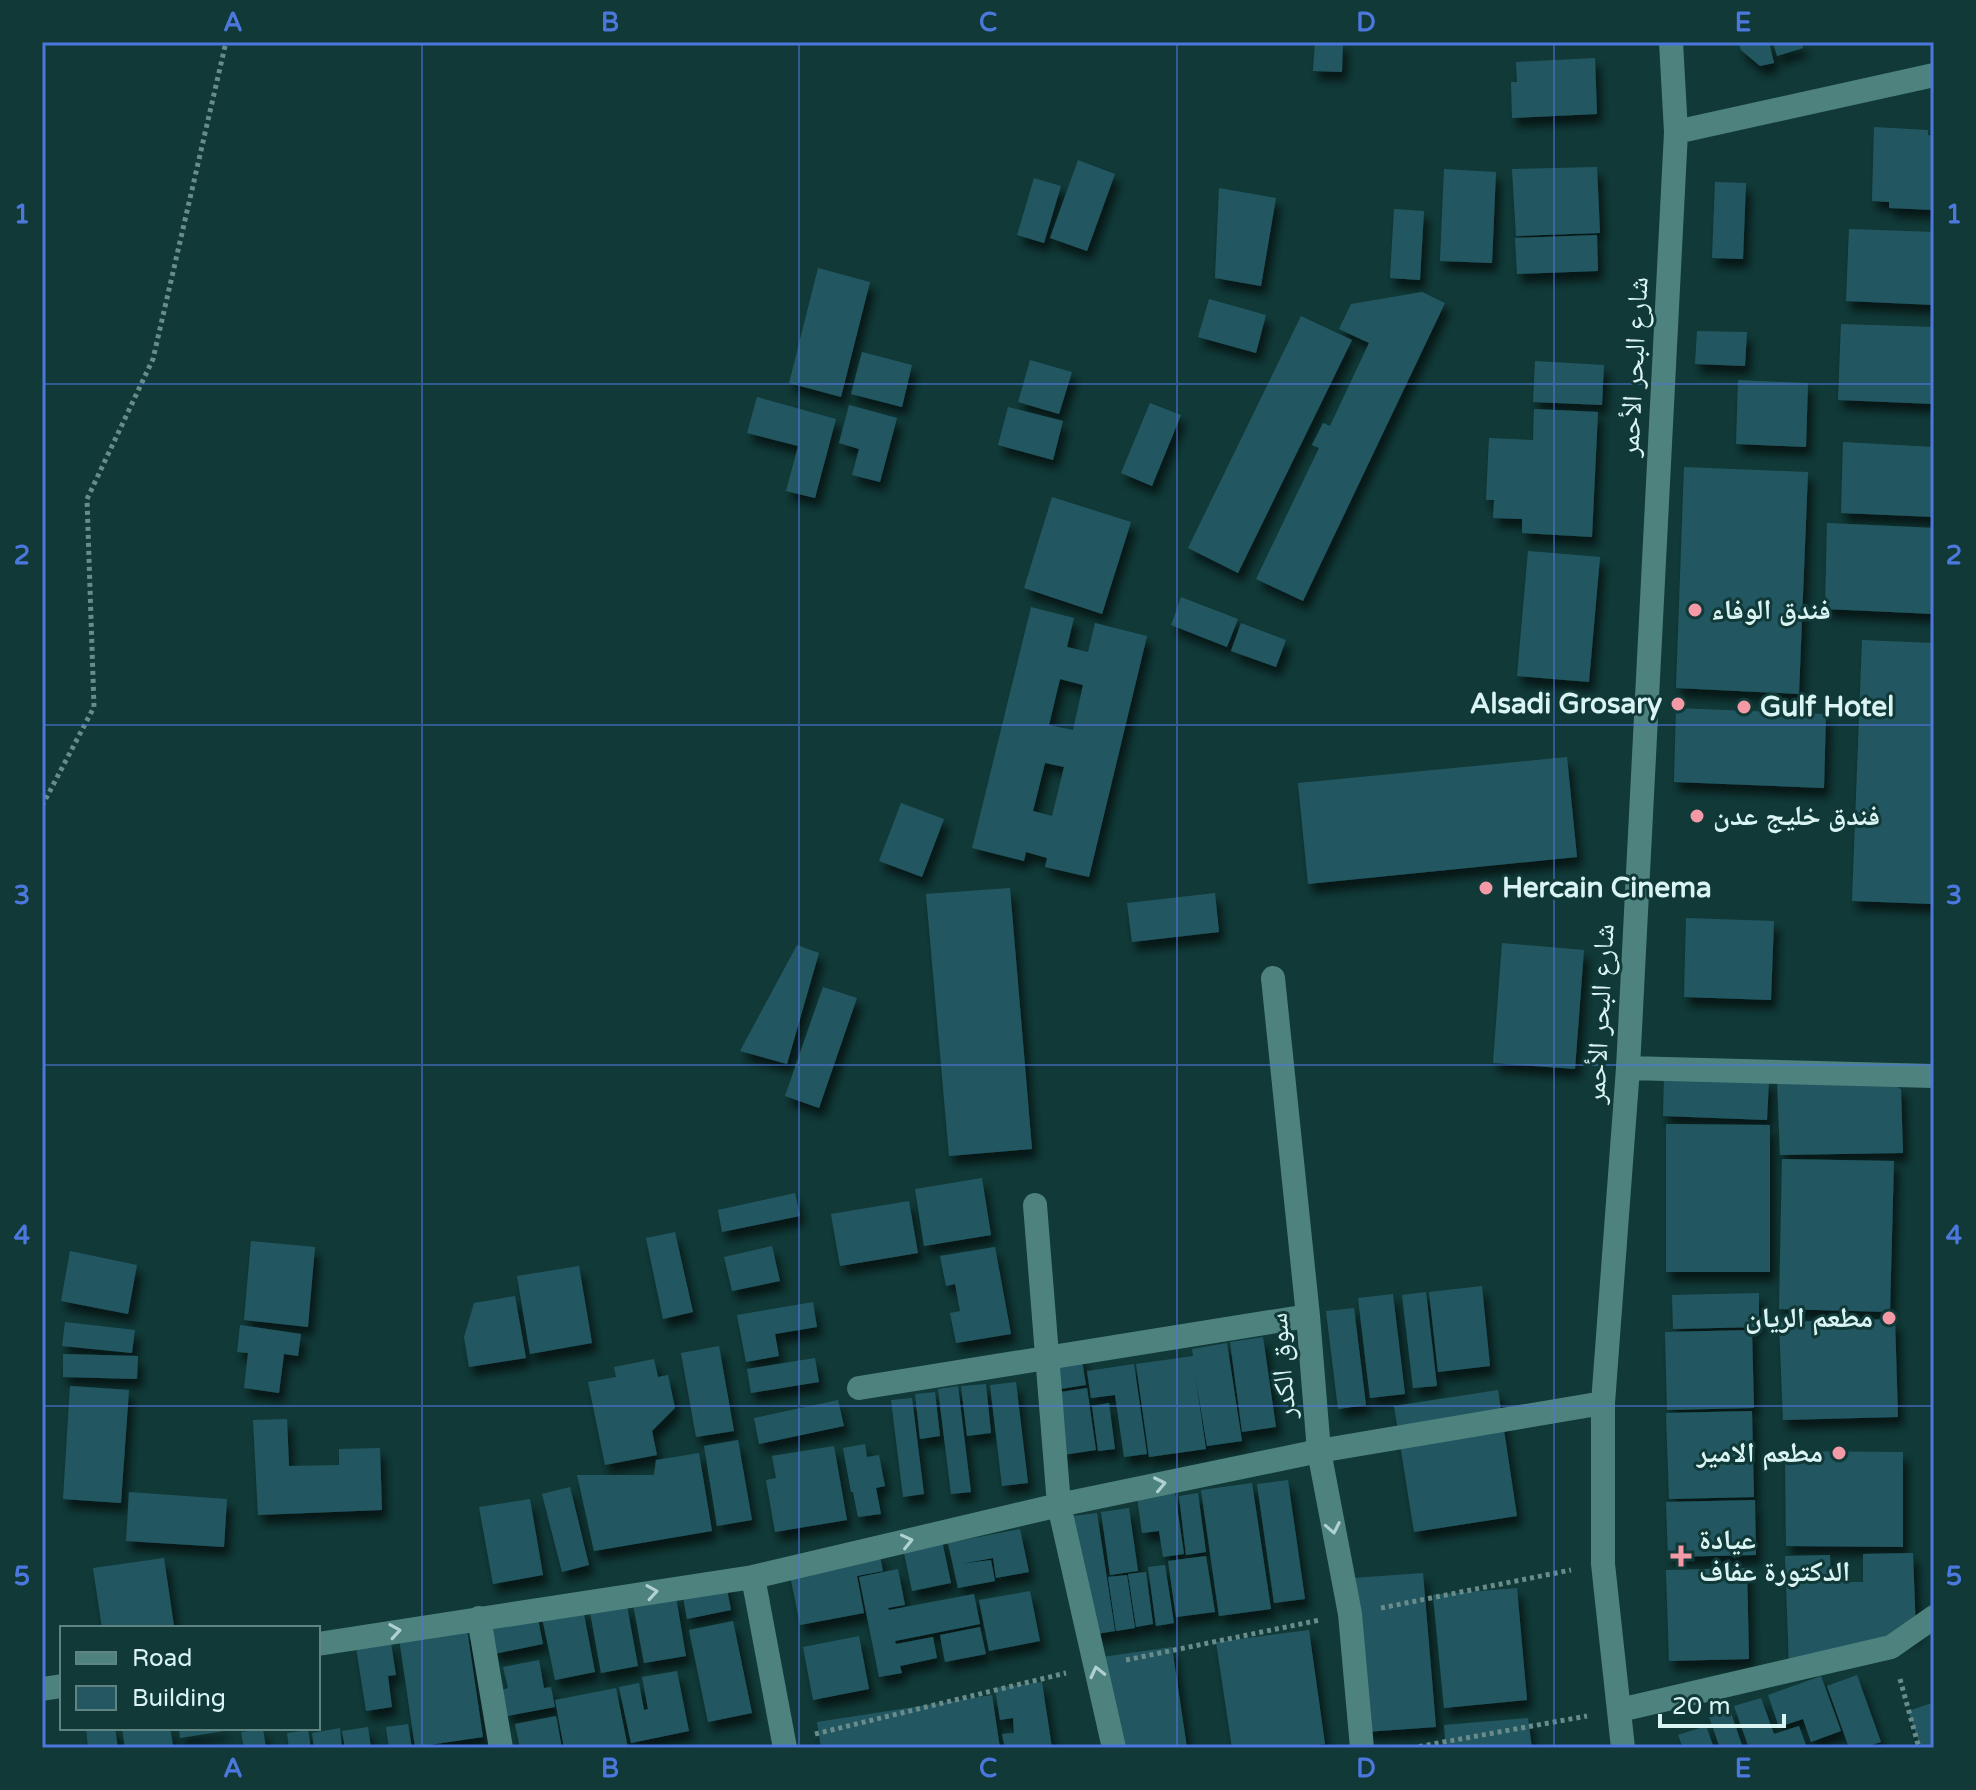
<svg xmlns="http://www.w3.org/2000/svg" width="1976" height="1790" font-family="'Varela Round','Noto Naskh Arabic',sans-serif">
<defs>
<filter id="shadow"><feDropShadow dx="5" dy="9" stdDeviation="4" flood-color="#0009"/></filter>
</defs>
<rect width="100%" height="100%" fill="#103937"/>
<!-- building -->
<path fill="#245761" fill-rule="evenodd" filter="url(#shadow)" d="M1315,42h28l-1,30 -29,-1z
M1738,42h31l5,21 -14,3 -19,-16z
M1773,42h29l1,6 -26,8z
M1595,58l2,56 -85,4 -1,-36h6l-1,-20z
M1874,127l54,3v5l6,1v74l-45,-2v-6l-17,-1z
M1078,160l37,14 -28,77 -37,-13z
M1597,167l3,66 -84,3 -4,-67z
M1444,169l52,3 -4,91 -52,-2z
M1034,178l27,8 -17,57 -27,-8z
M1715,182l31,1 -3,76 -31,-1z
M1219,188l57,10 -15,88 -46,-8z
M1394,209l30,2 -4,69 -30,-2z
M1849,229l85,3v73l-88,-4z
M1597,235l1,36 -81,3 -2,-36z
M818,268l52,14 -29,115 -52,-14z
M1422,292l23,11 -142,298 -47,-22 63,-131 -7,-3 11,-22 7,3 39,-83 -30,-14 12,-25z
M1209,299l57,16 -10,38 -58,-16z
M1301,316l51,24 -114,233 -50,-25z
M1841,324l93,3v77l-96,-4z
M1697,331l50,1 -2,34 -50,-2z
M862,352l50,13 -10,42 -51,-13z
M1030,360l42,12 -13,42 -41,-12z
M1535,361l69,4 -2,40 -69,-3z
M1738,380l70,3 -2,64 -70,-3z
M757,397l79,22 -21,79 -29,-7 12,-45 -51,-13z
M1150,403l31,12 -29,71 -31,-13z
M849,405l48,13 -17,64 -28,-7 7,-26 -20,-6z
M1008,407l55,14 -10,39 -55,-15z
M1534,409l64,3 -6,125 -70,-4v-14l-29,-1 1,-18h-8l3,-62 44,2z
M1843,442l91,5v70l-93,-4z
M1684,467l124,5 -9,222 -123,-6z
M1052,497l79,25 -29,92 -78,-26z
M1827,523l107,5v86l-109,-5z
M1528,551l72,6 -11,125 -72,-6z
M1181,597l57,22 -11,28 -56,-22z
M1031,607l43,11 -7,29 21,5 7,-29 52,13 -58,241 -44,-10 2,-9 -21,-6 -2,9 -52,-13zM1060,679l23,6 -10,45 -24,-5zM1045,763l19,4 -12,49 -19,-5z
M1241,623l45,17 -10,27 -45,-16z
M1862,640l72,3 -1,261 -81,-3z
M1676,708l150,6 -2,74 -150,-6z
M1567,757l10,100 -269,27 -10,-101z
M901,803l43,16 -22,58 -43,-16z
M1010,888l22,261 -83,7 -23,-262z
M1215,893l4,39 -87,10 -5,-39z
M1686,918l88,3 -3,79 -87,-3z
M1502,943l82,7 -9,119 -82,-6z
M797,945l22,8 -32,111 -47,-13z
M823,987l34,11 -38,110 -34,-12z
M1874,1076l27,13 2,64 -123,2 -3,-77z
M1664,1077l105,3 -2,40 -104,-4z
M1666,1124l104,1v147h-104z
M1782,1159l112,2 -4,151 -111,-3z
M982,1178l9,57 -67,11 -9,-57z
M795,1193l5,23 -78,16 -4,-22z
M909,1201l9,52 -78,13 -9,-52z
M675,1232l18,80 -30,7 -17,-81z
M251,1241l64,6 -7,80 -64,-7z
M772,1246l8,35 -48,10 -8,-34z
M995,1247l16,87 -55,9 -6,-30 10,-2 -5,-27 -9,2 -6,-30z
M70,1251l67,14 -9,49 -67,-13z
M579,1266l13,77 -62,11 -13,-78z
M1482,1286l8,80 -52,6 -9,-80z
M1426,1292l11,94 -24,2 -11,-93z
M1759,1293v34l-86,2 -1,-34z
M1393,1294l12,100 -35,4 -12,-100z
M515,1296l11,62 -57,9 -5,-30 10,-34z
M813,1302l4,25 -42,7 4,22 -33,6 -9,-47z
M1354,1308l12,97 -28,4 -12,-98z
M1895,1319l3,98 -115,3 -4,-98z
M65,1322l70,8 -3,23 -70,-7z
M240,1325l61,9 -3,22 -14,-2 -5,39 -35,-5 4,-35 -11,-1z
M1752,1330l2,78 -87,2 -2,-78z
M1263,1337l13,90 -34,5 -12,-90z
M1227,1343l15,98 -35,5 -12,-72 11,75 -57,8 -13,-93 57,-8 -1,-7z
M719,1346l15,85 -38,6 -15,-84z
M63,1354l75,2 -1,23 -74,-2z
M1081,1355l5,30 -32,5 -4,-30z
M815,1358l4,24 -68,11 -4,-24z
M654,1359l4,18 10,-2 7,33 -23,23 5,24 -52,10 -17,-83 28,-5 -2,-10z
M1134,1364l13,90 -23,3 -9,-62 -24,3 -4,-27z
M1016,1382l12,101 -26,3 -12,-101z
M986,1384l5,49 -24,3 -6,-50z
M70,1386l59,4 -8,113 -58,-4z
M958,1386l13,106 -20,2 -13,-105z
M1087,1388l9,62 -33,5 -9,-62z
M1498,1390l19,126 -103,16 -20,-126z
M935,1392l5,44 -20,3 -5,-45z
M912,1398l12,96 -21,3 -12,-97z
M838,1400l6,26 -85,18 -5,-26z
M1109,1403l6,46 -17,2 -6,-45z
M1752,1411l2,86 -85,2 -3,-86z
M287,1419l2,47 50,-1v-16l41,-1 2,62 -124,5 -5,-95z
M738,1440l14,80 -35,6 -13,-80z
M865,1444l2,13 12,-2 6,31 -9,2 5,26 -23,3 -5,-25h-2l-8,-44z
M834,1446l13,74 -72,12 -9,-52 10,-2 -4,-22z
M1785,1451l118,1v95l-117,-1z
M699,1453l13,78 -118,20 -17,-76h77l2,-15z
M1288,1480l17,119 -31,4 -17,-119z
M1252,1483l19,126 -52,7 -18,-126z
M570,1487l19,78 -27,7 -20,-78z
M129,1492l98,7 -3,48 -98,-6z
M1175,1492l9,62 -21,3 -4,-26 -17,2 -5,-36z
M1198,1493l8,59 -20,3 -7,-59z
M530,1499l13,76 -50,9 -14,-77z
M1755,1500l1,55 -88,2 -2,-55z
M1129,1508l9,63 -28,4 -9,-63z
M1097,1513l18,118 -25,4 -17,-119z
M1020,1529l9,43 -33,6 -3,-20 -32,6 30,-4 4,21 -37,7 -10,-45z
M941,1536l10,47 -39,8 -10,-48z
M879,1552l4,19 -26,5 7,37 -64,12 -11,-55z
M1913,1553l3,80 -127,34 -4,-111 45,-1 1,27h32v-28z
M1206,1556l9,56 -39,5 -8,-56z
M164,1558l10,68 -72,2 -9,-60z
M1165,1565l9,58 -18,3 -8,-59z
M1747,1568l2,91 -80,2 -3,-91z
M898,1569l7,36 -17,3 1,2 85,-16 6,30 -85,17 1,3 37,-7 4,21 -37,8 2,7 -23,4 -20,-100z
M1146,1572l7,52 -17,3 -8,-53z
M1423,1573l13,154 -71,5 -12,-154z
M1127,1575l8,53 -19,3 -8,-54z
M725,1579l6,31 -44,9 -6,-33z
M1517,1588l10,112 -83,8 -11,-113z
M1030,1591l10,50 -51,10 -10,-51z
M676,1597l10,59 -42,7 -11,-59z
M627,1606l11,60 -37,7 -11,-61z
M536,1609l7,35 -49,10 -7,-36z
M583,1609l12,63 -40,8 -13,-63z
M733,1621l19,92 -44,9 -19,-92z
M980,1627l6,27 -41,8 -5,-27z
M467,1629l16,108 -68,10 -16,-109z
M1309,1630l16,114 -32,4h-61l-16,-106z
M859,1636l10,53 -56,11 -10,-53z
M391,1643l5,32 -8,1 4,31 -26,4 -10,-64z
M1172,1647l15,101h-71l-14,-91z
M539,1660l5,28 7,-1 4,20 -48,9 -5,-26 6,-2 -5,-21z
M677,1671l12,60 -58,12 -12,-56 20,-4 5,27 4,-1 -6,-32z
M1857,1675l24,67 -19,6h-13l-22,-62z
M1821,1676l20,55 -30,11 -8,-23 -24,8 -11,-32z
M1042,1682l10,66h-47l-3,-14 12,-1 -1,-15 -13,2 -5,-32z
M616,1688l12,60h-64l-9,-48z
M992,1695l8,53h-179l-4,-26z
M1761,1698l13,36 25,-8 8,22h-58l-15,-42z
M1932,1703l2,7v38h-13l-13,-37z
M1730,1710l13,38h-23l-11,-31z
M556,1716l6,32h-42l-5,-24z
M1528,1718l4,30h-86l-2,-23z
M408,1724l4,24h-23l-3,-21z
M1706,1726l8,22h-31l-5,-13z
M368,1727l3,21h-26l-3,-17z
M86,1728h29l3,20h-30z
M122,1728h48l3,17 -24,3h-24z
M179,1728h44l1,3 -44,7z
M340,1728l2,20h-28l-2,-15z
M263,1729l3,19h-22l-3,-16z
M308,1730l3,18h-22l-2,-15z"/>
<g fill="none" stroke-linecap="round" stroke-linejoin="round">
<!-- path -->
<path stroke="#698c8a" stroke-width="5" stroke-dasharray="4 4" stroke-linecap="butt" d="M42,806l52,-99 -7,-208 66,-140 73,-317
M1381,1608l190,-38
M1126,1660l194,-40
M1900,1679l19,69
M815,1734l251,-61
M1411,1748l176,-32"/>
<!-- minor -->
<path stroke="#4e827f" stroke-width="24" d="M1676,132l258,-57
M1273,978l35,338 11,135 31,163 12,134
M1628,1068l306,8
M1035,1205l24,300 55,243
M859,1388l449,-72
M753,1577l32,171
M479,1618l22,130
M318,1644l435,-67 306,-72 260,-54 284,-48
M42,1689l20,-3
M1620,1710l271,-63 43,-30
M1623,1748l-20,-184v-161l25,-335 48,-936 -5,-90"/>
</g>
<!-- one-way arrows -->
<defs><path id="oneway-chevron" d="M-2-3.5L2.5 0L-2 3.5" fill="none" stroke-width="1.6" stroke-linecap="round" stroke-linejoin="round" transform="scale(2)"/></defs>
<g stroke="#afd2d0">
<use href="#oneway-chevron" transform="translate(1160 1484) rotate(-12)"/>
<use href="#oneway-chevron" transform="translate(1333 1528) rotate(79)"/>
<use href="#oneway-chevron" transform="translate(907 1541) rotate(-13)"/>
<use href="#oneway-chevron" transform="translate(652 1592) rotate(-9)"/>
<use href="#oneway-chevron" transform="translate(395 1631) rotate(-9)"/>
<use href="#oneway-chevron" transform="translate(1097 1672) rotate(-103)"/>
</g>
<!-- grid -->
<path fill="none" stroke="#4c78de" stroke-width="2" stroke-opacity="0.55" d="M422,42v1706M799,42v1706M1177,42v1706M1554,42v1706M42,384h1892M42,725h1892M42,1065h1892M42,1406h1892"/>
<!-- markers -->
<g fill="#f49aa6" stroke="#103937" stroke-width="3">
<circle cx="1695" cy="610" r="8"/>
<circle cx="1678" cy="704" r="8"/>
<circle cx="1744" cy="707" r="8"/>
<circle cx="1697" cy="816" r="8"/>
<circle cx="1486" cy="888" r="8"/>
<circle cx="1889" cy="1318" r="8"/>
<circle cx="1839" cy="1453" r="8"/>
<path d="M1677 1544h8v8h8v8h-8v8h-8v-8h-8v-8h8z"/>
</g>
<g text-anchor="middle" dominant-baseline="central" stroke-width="6" stroke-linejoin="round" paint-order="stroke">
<!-- street labels -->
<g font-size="28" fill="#d9f4f2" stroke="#103937">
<text transform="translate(1634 367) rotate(-87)">شارع البحر الأحمر</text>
<text transform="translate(1600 1014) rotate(-87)">شارع البحر الأحمر</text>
<text transform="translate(1282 1366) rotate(-95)">سوق الكدر</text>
</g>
<!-- poi labels -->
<g font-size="28" font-weight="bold" fill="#d9f4f2" stroke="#103937" text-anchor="start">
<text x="1711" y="610">فندق الوفاء</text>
<text x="1662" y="704" text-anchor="end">Alsadi Grosary</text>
<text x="1760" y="707">Gulf Hotel</text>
<text x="1713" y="816">فندق خليج عدن</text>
<text x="1502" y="888">Hercain Cinema</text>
<text x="1873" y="1318" text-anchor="end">مطعم الريان</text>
<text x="1823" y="1453" text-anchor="end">مطعم الامير</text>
<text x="1699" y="1540">عيادة<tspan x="1699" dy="32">الدكتورة عفاف</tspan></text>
</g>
</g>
<!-- border -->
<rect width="1976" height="1790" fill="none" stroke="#103937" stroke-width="88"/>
<!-- legend -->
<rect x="60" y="1626" width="260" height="104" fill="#103937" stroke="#608482" stroke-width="2"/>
<rect x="76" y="1652" width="40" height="12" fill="#4e827f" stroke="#608482" stroke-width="2"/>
<text x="132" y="1666" font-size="24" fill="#d9f4f2">Road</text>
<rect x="76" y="1686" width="40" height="24" fill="#245761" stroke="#608482" stroke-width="2"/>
<text x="132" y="1706" font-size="24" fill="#d9f4f2">Building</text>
<!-- scale -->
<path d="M1660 1714v12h124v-12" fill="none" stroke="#d9f4f2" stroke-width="4"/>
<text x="1672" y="1714" font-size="24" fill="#d9f4f2" stroke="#103937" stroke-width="6" paint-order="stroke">20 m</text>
<rect x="44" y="44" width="1888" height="1702" fill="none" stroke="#4c78de" stroke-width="3"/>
<g font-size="26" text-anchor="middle" font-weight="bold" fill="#4c78de">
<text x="233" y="31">A</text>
<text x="610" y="31">B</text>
<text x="988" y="31">C</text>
<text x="1366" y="31">D</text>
<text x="1743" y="31">E</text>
<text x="22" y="223">1</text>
<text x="1954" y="223">1</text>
<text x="22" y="564">2</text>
<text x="1954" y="564">2</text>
<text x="22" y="904">3</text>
<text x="1954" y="904">3</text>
<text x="22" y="1244">4</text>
<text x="1954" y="1244">4</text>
<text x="22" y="1585">5</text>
<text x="1954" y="1585">5</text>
<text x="233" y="1777">A</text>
<text x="610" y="1777">B</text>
<text x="988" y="1777">C</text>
<text x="1366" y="1777">D</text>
<text x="1743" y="1777">E</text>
</g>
</svg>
